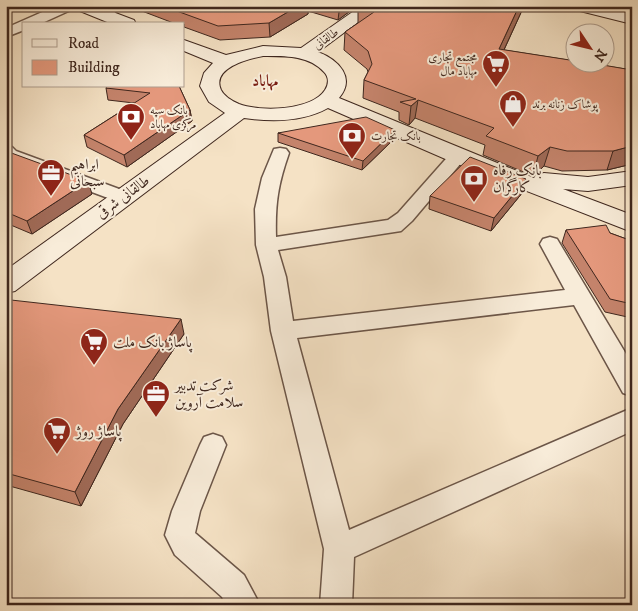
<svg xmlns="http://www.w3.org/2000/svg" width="638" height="611" font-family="'IM FELL DW Pica',Amiri,serif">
<rect width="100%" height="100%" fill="#f5e2c5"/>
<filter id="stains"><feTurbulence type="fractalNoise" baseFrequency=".004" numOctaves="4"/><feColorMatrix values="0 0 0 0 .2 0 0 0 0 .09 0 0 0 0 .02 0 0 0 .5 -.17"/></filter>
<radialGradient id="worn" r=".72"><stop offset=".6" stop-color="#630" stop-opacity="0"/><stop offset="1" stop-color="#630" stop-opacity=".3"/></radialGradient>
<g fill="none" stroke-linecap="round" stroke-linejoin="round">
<defs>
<path id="street" d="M56,6h19l-2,3 -33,15h-16v6l-18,7v-9z
M107,6h18l-17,11h-10l-2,-3z
M6,146l6,1 4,4 114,42 3,4 -3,4 -7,2 -7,-2 -110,-41z
M280,148l6,1 3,4c-11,31 -14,51 -13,84l112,-17 10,-7 54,-61 6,-1 6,1 3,4 -55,65 -11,10 -123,19 8,27 7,44 272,-31 -25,-46 3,-5 7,-2 7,2 75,125v32l-9,-3 -49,-88 -277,33 52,192 283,-122v23l-278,126 -2,48h-32l4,-56 -53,-218 -7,-54 -8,-32 -1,-36 7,-31 12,-29z
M213,434l9,3 4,8 -26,66 -5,22 49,42 16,30h-34l-4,-8 -47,-42 -10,-20 7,-24 28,-66 4,-8z"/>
<path id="secondary" d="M73,6h24l37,14 2,4h-24l-37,-15z
M361,6h19l-62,46c21,8 38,26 21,46l195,80 2,-3 8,-2 44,4 44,-6v14l-44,6 -25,-2 69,26v17l-182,-71 -122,-53c-25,14 -56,14 -84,10l-229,173 -9,2v-23l219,-157 -16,-11 -9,-16 4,-13 9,-10 -29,-12v-11l42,15 37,-9 38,2zM263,56c21,0 46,-1 61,16 5,5 5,12 1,18 -14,21 -65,22 -86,14 -7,-3 -15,-8 -18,-14 -10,-22 27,-31 42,-34z
M570,6h30l32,8v10l-60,-15z"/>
</defs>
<!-- street casing -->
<use href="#street" stroke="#6c5648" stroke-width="3"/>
<!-- secondary casing -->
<use href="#secondary" stroke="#3f271e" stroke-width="2"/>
<!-- street -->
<use href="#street" fill="#f8ecd9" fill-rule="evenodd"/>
<!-- secondary -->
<use href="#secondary" fill="#f8ecd9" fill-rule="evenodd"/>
</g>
<!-- wall -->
<path fill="#c4836b" stroke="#3f271e" d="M134,6h223l-19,14 -30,-9v3l-38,23 -50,3 -36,-13v-3h-8l-42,-16z
M360,6h164l-20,44 128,20v94l-25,6 -45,1 -18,-5 -11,10 -50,-21 2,-10 -70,-27 -6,7 -10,-5v-8l-36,-14 1,-18 4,-8 -1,-3 -23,-19 1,-18 13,-9v-15z
M179,86l11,24 2,11 -65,46 -40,-20 -3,-12 50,-32 -26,-3 -2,-12z
M278,133l116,6 -32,31 -84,-28z
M6,151l86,43 -60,40 -26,-11z
M523,192l-32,39 -62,-22 1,-13z
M566,230l44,3 22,8v77l-27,-6 -43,-69z
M6,305l178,29 -61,90 -42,82 -75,-21z"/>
<!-- shaded-wall -->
<path fill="#a06a57" stroke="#3f271e" d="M298,6h10v8l-38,23 -1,-14z
M346,6h11l-19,14 1,-8z
M519,6h5l-28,61 3,-18z
M418,100l-3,18 -6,7 2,-19z
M190,110l2,11 -65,46 -3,-12z
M395,130l-1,9 -32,31 1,-9z
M632,146v18l-25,6 6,-19z
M550,147l-6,19 -11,10 5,-20z
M526,179l-3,13 -32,39 3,-13z
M88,181l4,13 -60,40 -5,-13z
M181,319l3,15 -61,90 -42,82 -6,-14 43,-83z"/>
<!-- building -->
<path fill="#e4987c" stroke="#3f271e" d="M163,6h135l-29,17 -51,3z
M319,6h27l-7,6z
M360,6h159l-20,43 77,12v1h9l47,8v76l-19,5h-46l-17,-4 -12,9 -52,-20 8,-8 -76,-28 -7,6 -11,-4 16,-3 -52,-19 8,-16 -4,-13 -23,-19 29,-20 -16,-4z
M107,86h72l11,24 -66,45 -40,-20 66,-42 -44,-5z
M366,117l29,13 -32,31 -85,-28z
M6,151l82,30 -61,40 -21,-9z
M470,157l56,22 -32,39 -64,-22z
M606,225l4,8 22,8v63l-22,-5 -44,-69z
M11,300l170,19 -63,90 -43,83 -69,-19v-168z"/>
<!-- icons -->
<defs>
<symbol id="supermarket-pin" viewBox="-11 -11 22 30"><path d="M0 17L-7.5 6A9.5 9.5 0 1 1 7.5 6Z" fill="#8f2418" stroke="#f8ecd9"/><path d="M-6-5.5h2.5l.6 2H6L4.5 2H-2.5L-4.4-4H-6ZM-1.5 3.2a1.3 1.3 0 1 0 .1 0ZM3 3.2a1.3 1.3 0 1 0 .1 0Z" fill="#fff"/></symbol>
<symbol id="shop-pin" viewBox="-11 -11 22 30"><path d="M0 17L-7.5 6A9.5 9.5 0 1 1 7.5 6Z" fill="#8f2418" stroke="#f8ecd9"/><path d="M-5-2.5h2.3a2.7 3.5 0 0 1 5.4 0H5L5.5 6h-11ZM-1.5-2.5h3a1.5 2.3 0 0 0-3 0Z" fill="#fff"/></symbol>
<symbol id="bank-pin" viewBox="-11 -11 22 30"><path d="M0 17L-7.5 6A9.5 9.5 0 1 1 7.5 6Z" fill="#8f2418" stroke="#f8ecd9"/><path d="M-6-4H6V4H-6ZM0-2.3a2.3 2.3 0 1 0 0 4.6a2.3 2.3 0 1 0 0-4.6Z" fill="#fff"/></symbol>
<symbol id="office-pin" viewBox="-11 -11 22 30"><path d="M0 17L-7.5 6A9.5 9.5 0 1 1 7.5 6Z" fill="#8f2418" stroke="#f8ecd9"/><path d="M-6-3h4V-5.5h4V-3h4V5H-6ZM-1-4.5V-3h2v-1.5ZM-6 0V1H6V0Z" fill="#fff"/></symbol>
</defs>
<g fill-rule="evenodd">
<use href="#supermarket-pin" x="480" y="48" width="32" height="43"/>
<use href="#shop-pin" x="497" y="88" width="32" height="43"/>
<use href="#bank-pin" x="115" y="101" width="32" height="43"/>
<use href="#bank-pin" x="336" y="120" width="32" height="43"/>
<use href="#office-pin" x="35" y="157" width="32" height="43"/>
<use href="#bank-pin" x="458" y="163" width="32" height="43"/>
<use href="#supermarket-pin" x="78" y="326" width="32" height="43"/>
<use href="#office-pin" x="140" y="378" width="32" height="43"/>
<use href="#supermarket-pin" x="41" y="415" width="32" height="43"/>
</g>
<g text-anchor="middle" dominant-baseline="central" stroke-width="4" stroke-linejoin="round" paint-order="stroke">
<!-- far-street labels -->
<g font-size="12" fill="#3f271e" stroke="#f8ecd9">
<text transform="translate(326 39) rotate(-35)">طالقانی</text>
</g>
<!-- far-poi labels -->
<g font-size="12" fill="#3f271e" stroke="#f8ecd9" text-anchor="start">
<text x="477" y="57" text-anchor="end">مجتمع تجاری<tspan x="477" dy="14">مهاباد مال</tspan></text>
<text x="532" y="104">پوشاک زنانه برند</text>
<text x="150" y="110">بانک سپه<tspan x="150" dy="14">مرکزی مهاباد</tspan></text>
<text x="371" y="136">بانک تجارت</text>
</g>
<!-- poi labels -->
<g font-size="15" fill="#3f271e" stroke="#f8ecd9" text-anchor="start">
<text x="70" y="164">ابراهیم<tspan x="70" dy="17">سبحانی</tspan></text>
<text x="493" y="170">بانک رفاه<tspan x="493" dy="17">کارگران</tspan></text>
<text x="113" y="342">پاساژ بانک ملت</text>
<text x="175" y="385">شرکت تدبیر<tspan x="175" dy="17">سلامت آروین</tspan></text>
<text x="76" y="431">پاساژ روژ</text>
</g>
<!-- street labels -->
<g font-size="15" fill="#3f271e" stroke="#f8ecd9">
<text transform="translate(123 197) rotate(-36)">طالقانی شرقی</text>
</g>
<!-- far-district labels -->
<g font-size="16" font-weight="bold" fill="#7a1f14" stroke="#f8ecd9">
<text x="265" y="81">مهاباد</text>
</g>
</g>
<!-- margin -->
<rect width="638" height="611" fill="none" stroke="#f5e2c5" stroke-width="25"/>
<rect x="8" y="8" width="623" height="596" fill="none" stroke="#3f271e" stroke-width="2.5"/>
<rect x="12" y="12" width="613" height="586" fill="none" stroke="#3f271e"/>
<!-- legend -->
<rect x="22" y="22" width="162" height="65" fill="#f8ecd9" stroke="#ae9d8e"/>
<rect x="32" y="39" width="25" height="8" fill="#f8ecd9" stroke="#ae9d8e"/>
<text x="68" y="48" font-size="15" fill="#3f271e">Road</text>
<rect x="32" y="60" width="25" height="15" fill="#e4987c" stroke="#ae9d8e"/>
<text x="68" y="72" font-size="15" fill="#3f271e">Building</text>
<!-- north arrow -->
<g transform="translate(590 48) rotate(125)"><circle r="24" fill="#f8ecd9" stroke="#ae9d8e"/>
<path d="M0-4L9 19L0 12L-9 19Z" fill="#8f2418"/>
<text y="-8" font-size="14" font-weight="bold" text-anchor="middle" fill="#3f271e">N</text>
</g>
<rect width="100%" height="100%" filter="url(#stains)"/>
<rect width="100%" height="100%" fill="url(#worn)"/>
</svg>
